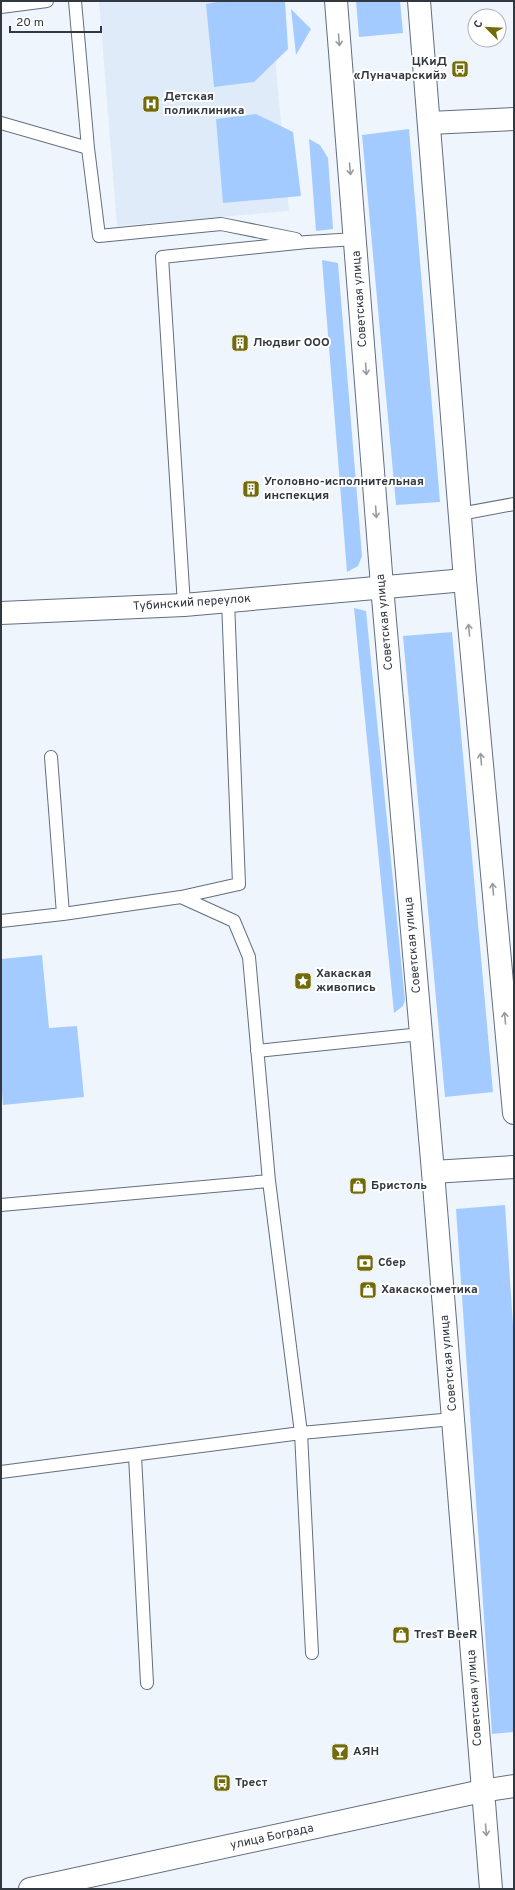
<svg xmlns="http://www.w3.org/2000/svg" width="515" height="1890" font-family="Overpass,sans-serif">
<rect width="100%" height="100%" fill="#eff5fc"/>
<!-- built -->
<path fill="#e0ebfa" d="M99,1h171l19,210 -172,15z"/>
<!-- green -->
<path fill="#a4cbff" d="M223,1h62l3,48 -34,33 -40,5 -8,-83z
M356,1h44l3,32 -44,4z
M291,9l20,20 -15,26z
M256,114l37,18 8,64 -78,7 -7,-84z
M409,129l31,373 -44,3 -34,-370z
M309,139l11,6 8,13 5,71 -17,2z
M322,260l16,3 24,293 -4,10 -11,6z
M354,608l12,3 39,389 -2,6 -9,7z
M452,632l41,460 -48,5 -42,-461z
M42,955l7,73 28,-2 7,71 -81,8 -2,-26v-120z
M505,1205l9,135v392l-22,2 -36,-525z"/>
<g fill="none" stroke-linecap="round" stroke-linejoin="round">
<defs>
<path id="service" d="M75,1l13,147 11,88 122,-12 75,15
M1,7l46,-6
M1,123l87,25
M460,514l54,-10
M184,605l-22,-348 145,-15 49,-3
M51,757l12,157 118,-17 58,-13 -11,-283
M181,897l53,24 15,36 20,224 32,252 11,220
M1,921l62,-7
M257,1051l164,-17
M1,1205l268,-24
M135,1456l12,227
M1,1472l300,-39 152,-14"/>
<path id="minor" d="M429,123l85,-4
M1,613l183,-8 281,-25
M433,1172l81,-5"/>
<path id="secondary" d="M30,1889l452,-98"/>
<path id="primary" d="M336,1l46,585 51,586 58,717
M419,1l46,579 49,533
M482,1791l32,-5"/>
</defs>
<!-- service casing -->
<use href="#service" stroke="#626e7f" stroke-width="14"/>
<!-- minor casing -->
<use href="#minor" stroke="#626e7f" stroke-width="24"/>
<!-- secondary casing -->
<use href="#secondary" stroke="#626e7f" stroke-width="24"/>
<!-- primary casing -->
<use href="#primary" stroke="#626e7f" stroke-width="24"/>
<!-- service -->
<use href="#service" stroke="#fff" stroke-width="12"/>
<!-- minor -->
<use href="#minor" stroke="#fff" stroke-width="22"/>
<!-- secondary -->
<use href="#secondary" stroke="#fff" stroke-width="22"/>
<!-- primary -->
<use href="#primary" stroke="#fff" stroke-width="22"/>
</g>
<!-- one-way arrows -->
<defs><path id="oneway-shaft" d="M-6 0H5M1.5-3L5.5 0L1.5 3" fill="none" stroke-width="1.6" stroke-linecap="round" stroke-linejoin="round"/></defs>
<g stroke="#989c9f">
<use href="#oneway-shaft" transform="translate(339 40) rotate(85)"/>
<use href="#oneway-shaft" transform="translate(350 169) rotate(85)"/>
<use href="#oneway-shaft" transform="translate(366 369) rotate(86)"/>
<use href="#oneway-shaft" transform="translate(376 512) rotate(86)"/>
<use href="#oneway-shaft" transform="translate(469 630) rotate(-95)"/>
<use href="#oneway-shaft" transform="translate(481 759) rotate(-95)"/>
<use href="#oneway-shaft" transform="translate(493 889) rotate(-95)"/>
<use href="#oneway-shaft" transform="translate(505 1018) rotate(-95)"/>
<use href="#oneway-shaft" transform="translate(486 1830) rotate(85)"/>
</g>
<!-- icons -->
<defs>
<symbol id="bus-square" viewBox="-11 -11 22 22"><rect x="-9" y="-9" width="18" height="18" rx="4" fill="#716c09" stroke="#fff"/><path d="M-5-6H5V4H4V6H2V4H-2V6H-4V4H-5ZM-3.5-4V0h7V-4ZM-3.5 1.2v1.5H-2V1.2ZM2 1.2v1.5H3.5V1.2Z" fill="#fff"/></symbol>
<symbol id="hospital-square" viewBox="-11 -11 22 22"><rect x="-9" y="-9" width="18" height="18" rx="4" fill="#716c09" stroke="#fff"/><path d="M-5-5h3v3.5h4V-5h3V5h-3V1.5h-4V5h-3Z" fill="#fff"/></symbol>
<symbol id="building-square" viewBox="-11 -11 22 22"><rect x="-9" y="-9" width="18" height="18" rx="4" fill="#716c09" stroke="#fff"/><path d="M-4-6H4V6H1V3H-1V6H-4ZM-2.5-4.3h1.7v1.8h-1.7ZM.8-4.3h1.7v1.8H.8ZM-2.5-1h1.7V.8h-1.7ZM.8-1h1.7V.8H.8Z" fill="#fff"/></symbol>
<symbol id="sight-square" viewBox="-11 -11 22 22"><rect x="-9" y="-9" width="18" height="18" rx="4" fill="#716c09" stroke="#fff"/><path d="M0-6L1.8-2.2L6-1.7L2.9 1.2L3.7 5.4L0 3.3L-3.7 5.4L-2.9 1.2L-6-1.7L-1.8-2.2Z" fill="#fff"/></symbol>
<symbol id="shop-square" viewBox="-11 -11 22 22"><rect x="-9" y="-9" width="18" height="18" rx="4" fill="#716c09" stroke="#fff"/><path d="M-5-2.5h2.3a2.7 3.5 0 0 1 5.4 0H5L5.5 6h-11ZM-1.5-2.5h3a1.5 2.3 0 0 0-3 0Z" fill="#fff"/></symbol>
<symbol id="bank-square" viewBox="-11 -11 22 22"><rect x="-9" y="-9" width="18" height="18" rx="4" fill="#716c09" stroke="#fff"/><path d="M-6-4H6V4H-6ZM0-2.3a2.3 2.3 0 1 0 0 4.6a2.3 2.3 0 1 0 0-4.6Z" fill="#fff"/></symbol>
<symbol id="bar-square" viewBox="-11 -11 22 22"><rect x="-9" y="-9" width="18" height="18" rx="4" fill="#716c09" stroke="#fff"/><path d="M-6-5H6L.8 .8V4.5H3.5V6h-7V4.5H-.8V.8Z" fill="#fff"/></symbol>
</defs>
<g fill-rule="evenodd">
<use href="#bus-square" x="450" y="59" width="20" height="20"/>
<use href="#hospital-square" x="141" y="94" width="20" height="20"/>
<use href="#building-square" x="230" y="333" width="20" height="20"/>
<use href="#building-square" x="241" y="479" width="20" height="20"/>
<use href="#sight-square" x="293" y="971" width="20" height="20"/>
<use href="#shop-square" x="348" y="1176" width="20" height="20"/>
<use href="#bank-square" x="355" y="1253" width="20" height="20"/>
<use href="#shop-square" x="358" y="1280" width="20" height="20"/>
<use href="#shop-square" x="391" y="1625" width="20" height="20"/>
<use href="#bar-square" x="330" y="1742" width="20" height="20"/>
<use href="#bus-square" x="212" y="1773" width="20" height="20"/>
</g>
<g text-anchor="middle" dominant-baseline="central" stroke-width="4" stroke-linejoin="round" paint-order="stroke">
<!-- poi labels -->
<g font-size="12" font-weight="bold" fill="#32383f" stroke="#fff" text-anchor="start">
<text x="447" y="62" text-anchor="end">ЦКиД<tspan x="447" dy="14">«Луначарский»</tspan></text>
<text x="164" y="97">Детская<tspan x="164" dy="14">поликлиника</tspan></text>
<text x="253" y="343">Людвиг ООО</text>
<text x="264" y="482">Уголовно-исполнительная<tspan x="264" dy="14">инспекция</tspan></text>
<text x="316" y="974">Хакаская<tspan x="316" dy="14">живопись</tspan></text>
<text x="371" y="1186">Бристоль</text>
<text x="378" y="1263">Сбер</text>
<text x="381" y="1290">Хакаскосметика</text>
<text x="414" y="1635">TresT BeeR</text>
<text x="353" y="1752">АЯН</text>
<text x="235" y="1783">Трест</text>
</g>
<!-- street labels -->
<g font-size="12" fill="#32383f" stroke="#fff">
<text transform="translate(360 299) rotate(-94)">Советская улица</text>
<text transform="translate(192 603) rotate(-4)">Тубинский переулок</text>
<text transform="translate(385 622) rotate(-95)">Советская улица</text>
<text transform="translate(413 945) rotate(-95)">Советская улица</text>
<text transform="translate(449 1363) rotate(-95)">Советская улица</text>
<text transform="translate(475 1698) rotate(-94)">Советская улица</text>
<text transform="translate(272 1837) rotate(-12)">улица Бограда</text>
</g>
</g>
<!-- border -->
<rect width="515" height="1890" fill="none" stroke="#32383f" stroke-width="4"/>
<!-- north arrow -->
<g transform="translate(487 28) rotate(294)"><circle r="19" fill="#ffffff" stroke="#adafb2"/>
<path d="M0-3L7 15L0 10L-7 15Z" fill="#716c09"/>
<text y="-6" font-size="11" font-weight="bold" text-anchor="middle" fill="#32383f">С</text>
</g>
<!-- scale -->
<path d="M10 26v6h91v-6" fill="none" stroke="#32383f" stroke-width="2"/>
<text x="16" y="26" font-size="12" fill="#32383f" stroke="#ffffff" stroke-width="3" paint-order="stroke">20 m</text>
</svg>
